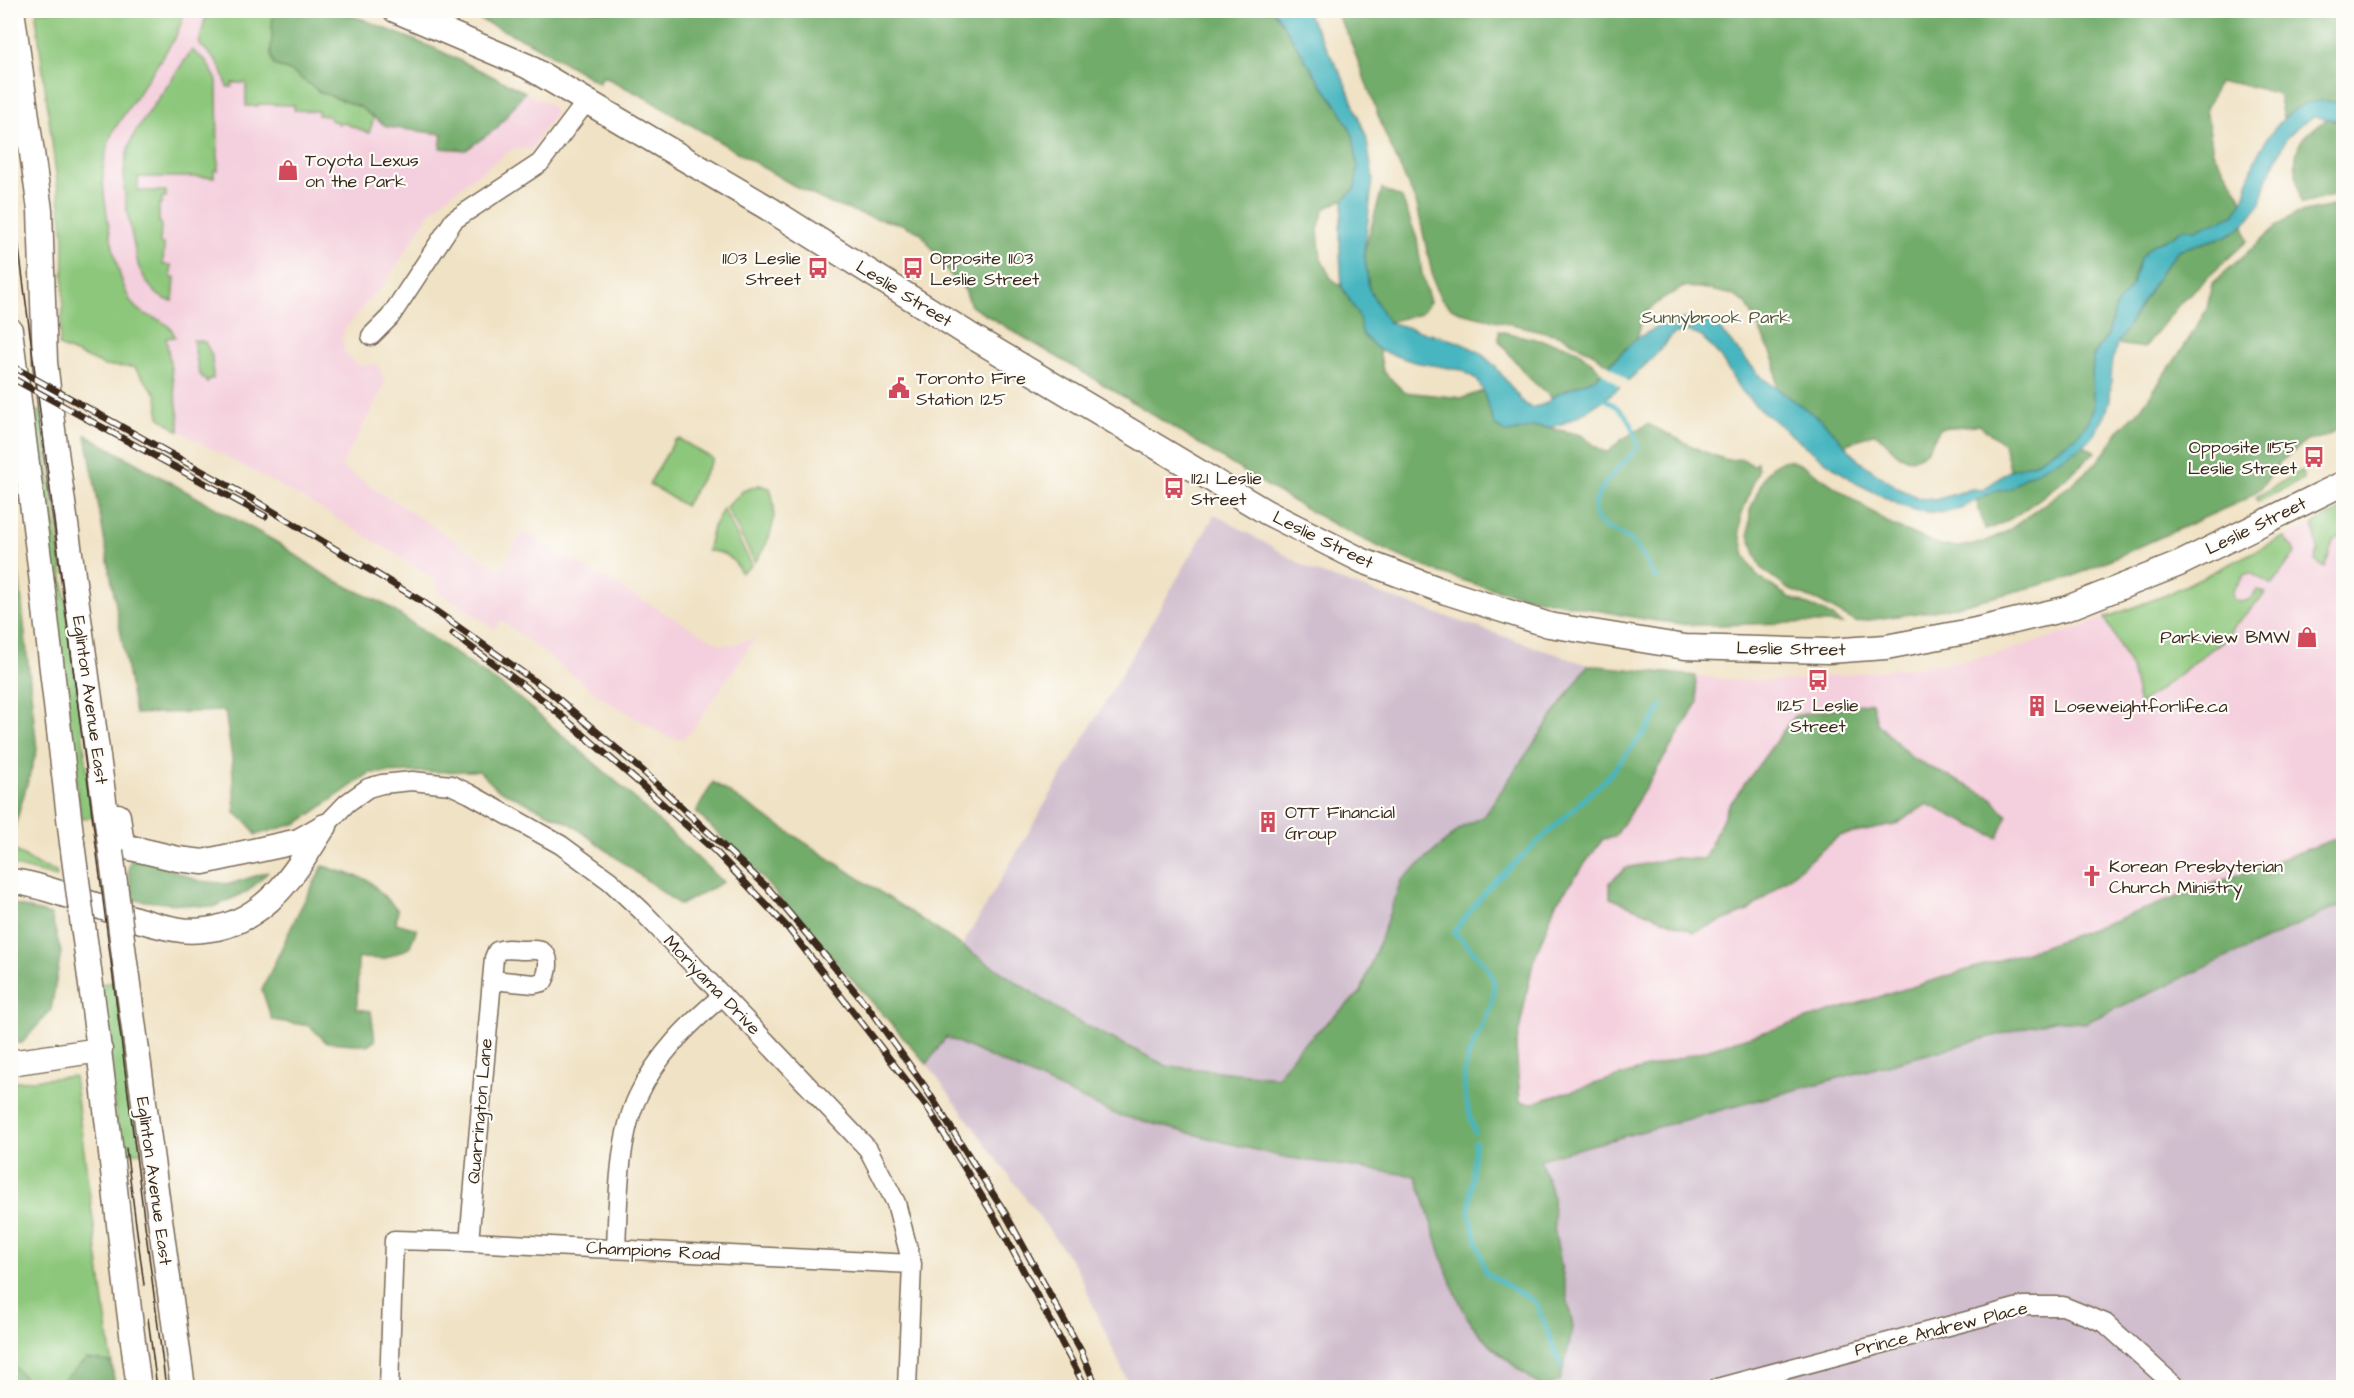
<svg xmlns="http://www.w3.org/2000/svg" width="2354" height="1398" font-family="'Architects Daughter',sans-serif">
<rect width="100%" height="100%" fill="#fdfcf7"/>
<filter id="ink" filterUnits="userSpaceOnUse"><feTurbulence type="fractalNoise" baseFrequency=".0167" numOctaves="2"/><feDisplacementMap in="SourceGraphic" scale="12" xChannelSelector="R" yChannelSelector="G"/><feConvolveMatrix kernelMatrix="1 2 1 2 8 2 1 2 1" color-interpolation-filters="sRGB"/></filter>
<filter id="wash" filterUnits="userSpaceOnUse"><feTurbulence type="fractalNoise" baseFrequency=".008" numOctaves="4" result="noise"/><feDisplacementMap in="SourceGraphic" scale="24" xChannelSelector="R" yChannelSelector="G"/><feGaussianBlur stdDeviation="1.35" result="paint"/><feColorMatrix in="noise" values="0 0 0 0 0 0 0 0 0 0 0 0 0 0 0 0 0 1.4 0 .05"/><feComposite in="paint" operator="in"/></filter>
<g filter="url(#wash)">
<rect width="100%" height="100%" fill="#f0e2c5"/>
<!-- built -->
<path fill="#f4cfdd" d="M37,10l299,1 26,8 74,30 115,56 4,8 -24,36h-19l-63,46 -20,19 -47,74 -9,6 -29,36 -2,8 3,15 11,10 8,3 13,-2 9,18 -45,85 159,103 23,-38 198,113 14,-1 21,-7 -66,96 -10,6 -12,-2 -66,-39 -101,-78 -7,9 -56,-39 -1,-10 -122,-75 -136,-74 -20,-14 -2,-22 -23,-28 -29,-1 -46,-20 4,-37 1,-72 -28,-221z
M2343,509v327l-301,111 -510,156 -12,-1 -4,-55 17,-85 23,-59 47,-64 12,-2 83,-133 -3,-28 39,4 56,1 173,-20 41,-9 69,-22 93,-35z"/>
<!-- industrial -->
<path fill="#d0bdcd" d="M1215,514l98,57 275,94 -105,152 -21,10 -61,54 -40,111 -62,56 -21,29 -111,-11 -97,-48 -108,-72z
M2343,904v483h-1213l-54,-120 -149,-203 19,-27 169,77 168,43 129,19 132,-18 509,-138 32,3z"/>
<!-- green -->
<path fill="#8dc77b" stroke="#64784c" stroke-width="1.5" d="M37,11h146l-1,10 -7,17 -62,93c-5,13 -9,26 -10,40 -1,27 14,119 33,137 13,12 33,9 39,29l-9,1 13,80v13l-20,-14 -2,-22 -23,-28 -29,-1 -46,-20 4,-37 1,-72 -28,-221z
M207,11h66l-2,43 3,11 18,7 28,20 40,15 14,11 -5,15 -25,-10 -7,1 -1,-3h-4l-4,-5 -10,-1v-4l-24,-1v-5l-36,-1v2h-12v-23h-14v4h-5c-3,-19 -14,-31 -28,-43z
M192,50l14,11 11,19 1,90h-4v7h-76v14h28v6h-4v7h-3v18l2,1 -1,21h4l-1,21h8v13h4l-2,23c-18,-1 -29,-22 -35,-36 -8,-44 -26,-93 -2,-134z
M193,340l12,2 7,14 1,23h-4l-2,4 -8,-10z
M42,411l51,406 -12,2 -52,-406z
M679,439l34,20 -28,47 -36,-22 26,-44z
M2301,471l3,8 -46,23 -2,-5z
M759,485l11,3c9,28 2,51 -15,74l-29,-55 17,-16z
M723,509l29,56 -11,8c-7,-15 -17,-22 -34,-22l6,-24z
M2343,509v25l-10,7 -8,27 -10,-7 3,-11 -5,-26z
M2284,537l8,9 3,7 -23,32c-8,-5 -14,-7 -21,-12l-6,1 -13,18 1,7 6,3 10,-2 8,-10 9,3 -35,36 -1,6 -91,70 -8,-37 -26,-50 61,-23z
M11,848l26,17 19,6 1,6 -46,-12z
M117,981l24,171 -21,3 -20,-171z
M74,1076l41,311 -104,1v-306z"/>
<!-- forest -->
<path fill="#72ac6b" stroke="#566b44" stroke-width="1.5" d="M273,10l63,1 26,8 74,30 89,43 -28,36 -31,22 -26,-2 2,-14 -55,-7 -27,-20 -40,-15 -28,-20 -18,-7 -3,-11z
M461,11h813l46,71 19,26 14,27 5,33 -3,21 -11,10 -20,10 -6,21 3,29 10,19 11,9 16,27 5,21 16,15 4,21 21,21 59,6 20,-7 12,35 12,7 26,-6 17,1 31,7 21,16 6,1 13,-12 27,-16 54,27 25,9 16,-1 10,7 4,-4 1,8 -17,46 -1,16 5,24 13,21 32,21 33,13 19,13c-48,-4 -95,2 -143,1 -34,-1 -70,-9 -104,-15 -40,-8 -81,-15 -120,-26 -117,-35 -218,-104 -320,-168 -60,-38 -123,-73 -184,-110l-6,-16 -13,-13 -31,-44 -19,-9 -28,-6 -43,-14 -40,-20 -147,-87 -41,-21 -4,7 -68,-40z
M1335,11h1008v92c-26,-4 -38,0 -60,15l-5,-24 -39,-11h-21l-12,26 7,43 25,39 5,11 -9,13 -9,5 -28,9h-14l-11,8 -17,6 -19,26 -4,16 -3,7 -13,14 -8,29 -15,22 -1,25 2,24 -5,15 -14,17 -43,26 -22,6 -6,-26 -26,-19 -38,3c-9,16 -18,40 -41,27 -7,-5 -15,-16 -24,-22l-31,12 -19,-22 -48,-34 -2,-28 -29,-58 -13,-8 -32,-7 -18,-1 -23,14 -17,14 -6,23 -29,27 -14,-11 -32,-18 -102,-24 -9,-4 -10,-9 -6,-12 -18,-82 -32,-71 -36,-97z
M2328,119l15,4v71l-42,9c-4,-22 -13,-53 7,-70 6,-5 13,-10 20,-14z
M1382,189l20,9 15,41 5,35 8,28 -10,12 -32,8 -19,-33 -5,-37z
M2343,204v220l-16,12 -20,5 -27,21 -19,26 -15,11 -177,79 -124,31 -89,13 -36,-20 -32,-13 -26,-20 -7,-15 -6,-19 1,-25 15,-35 7,-9 9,-5 9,-1 14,6 89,60 47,19 19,2 22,-4 25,-11 67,-49 23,-20 12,-15 12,-19 20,-19 44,-63 23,-38 5,-25 65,-58 18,-12z
M2244,225l3,16 -66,61 -37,46 -27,-4 43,-71 18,-23 49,-14z
M1499,331l67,15 13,6 22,19 -5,7 -44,20 -24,-21 -29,-36z
M86,435l192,108 50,34 56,27 134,93 102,88 103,97 -43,23 -109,-81 -74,-35 -18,-18 -109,2 -72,50 -42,12 -8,-12 -13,-10 -3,-54 -7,-48 -90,3z
M2084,445l11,7c-21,20 -83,73 -110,78l-9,-30 17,-8 17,-4 15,-11z
M10,489l27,261 -26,89h-1z
M1588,665l107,11 3,27 -83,134 -12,2 -47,64 -23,59 -17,85 4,55 12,1 510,-156 301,-111v68l-258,119 -32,-3 -513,139 13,38 1,31 19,100 -13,53 -18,6c-23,-17 -60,-45 -74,-69 -25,-44 -35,-95 -52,-142l-133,-19 -168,-43 -169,-77 -19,27 -179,-202 -52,-50 17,-30 358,236 96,48 110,11 22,-29 62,-56 40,-111 61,-54 21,-10z
M1872,702l5,21 35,35 80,40 15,18 -9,22 -71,-34 -32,21 -56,11 -91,75 -54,21 -84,-34v-16l16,-14 46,-10 32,1 24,-52 66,-91z
M132,854l67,27 31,3 38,-12 -21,20 -34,15 -80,-7 -5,-30z
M323,866l45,14 30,30 -2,13 21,6 -8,19 -25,11 -26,-1 -1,51 14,2 4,30 -8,4 -41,-3 -16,-16 -38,-6 -10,-30 35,-75z
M10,903l41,12 10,37 -10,58 -29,33 -11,1z
M87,1359l24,3 4,25h-60z
M10,1362l23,25h-22z"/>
<!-- water -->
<path fill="#47b6c0" stroke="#41706f" stroke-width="1.5" d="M1274,11h30l4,4 34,61 24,60 7,42 -9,74 5,37 19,33 71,20 20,10 16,14 29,38 8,4 13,-4 12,-10 39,-16 41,-40 23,-12 28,-8 14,3 14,4 45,52 64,46 34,38 39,27 21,10 16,2 37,-11 11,1 27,-20 22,-6 43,-26 14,-17 5,-15 -2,-24 1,-25 15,-22 8,-29 16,-21 8,-27 15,-15 17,-6 11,-8h14l37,-14c15,-21 12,-31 20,-52 9,-22 27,-47 48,-58 12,-6 29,-3 41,-2v18l-29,-4 -12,6 -16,15 -19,42 -6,23 -17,22 -17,11 -49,14 -18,23 -43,71 -5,18 -2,37 -4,14 -12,22 -10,10 -19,12 -40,20 -15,12 -17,3 -32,16 -17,5 -25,-2 -15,-4 -48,-24 -46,-33 -54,-44 -17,-18 -20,-33 -17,-18 -14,-6 -15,3c-23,31 -83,83 -121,93 -6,1 -12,-1 -18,0 -9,1 -18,5 -27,6l-12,-7 -12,-35 -6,-11 -15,-10 -48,-8 -35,-12 -16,-15 -5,-21 -16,-27 -2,-34v-26l4,-28 11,-10 3,-21 -5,-33 -14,-27 -19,-26z"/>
<!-- pier -->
<path fill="#f0e2c5" d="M1606,363l21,17 2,2 -7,6 -23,-18z"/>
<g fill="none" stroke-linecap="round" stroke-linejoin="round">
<!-- stream -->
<path stroke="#47b6c0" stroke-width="4.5" d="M1598,395c27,15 35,23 40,53 -15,15 -60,54 -37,76 9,8 24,10 32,19 9,10 16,24 23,35
M1475,1132c-7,-23 -14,-43 -9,-68 6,-26 28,-49 28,-78 0,-19 -28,-41 -40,-54l36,-46 117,-108 44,-54 11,-19
M1475,1141l-6,72 17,60 50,29 25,64"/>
</g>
</g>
<g filter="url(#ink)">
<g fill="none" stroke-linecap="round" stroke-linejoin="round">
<defs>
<path id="minor" d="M371,336l19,-19 64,-97 86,-57 46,-61
M325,826l22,-23 21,-15 14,-4 30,-3 39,4 19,9 91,51 49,36 32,30 226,238 28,54 16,61 -5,124
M469,1242l23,-262 42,4 9,-2c5,-8 9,-26 -2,-31 -6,-2 -14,-1 -20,-1 -9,-1 -16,-2 -24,1l-3,7 -2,22
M616,1249c2,-45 2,-112 22,-153 19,-41 51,-72 84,-100
M389,1388l5,-148 75,2 443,22
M1717,1388l306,-82h40l42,17 72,65"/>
<path id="major" d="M12,10l28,200 5,152 8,68 58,421
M395,10l132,56 241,142 200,126 298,178 97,49 83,31 103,33 136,22 143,4 58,-4 90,-17 89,-21 114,-45 165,-81
M10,330l30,236 32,277
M118,816l3,22 6,9 51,12 25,3 96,-21 26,-15
M10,881c24,2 48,12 71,19 32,11 66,25 100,30 11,2 25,0 36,-2 53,-12 79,-57 106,-100
M83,926c22,153 35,308 56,462
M124,955l59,433
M10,1063l90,-13"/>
</defs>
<!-- minor casing -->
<use href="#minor" stroke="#7a6a58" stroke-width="21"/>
<!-- major casing -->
<use href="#major" stroke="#7a6a58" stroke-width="27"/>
<!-- minor -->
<use href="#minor" stroke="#fff" stroke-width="18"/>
<!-- major -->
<use href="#major" stroke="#fff" stroke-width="24"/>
<!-- tram -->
<path stroke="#3b2a1e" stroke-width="1.5" d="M10,179l156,1209
M126,1148l18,137
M148,1318l9,70"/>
<defs>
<path id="rail" d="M10,365l244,135 169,102 127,90 94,80 124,116 100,119 55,77 82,129 76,138 16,37
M10,377l255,139
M453,634l90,66 94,81 79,71 72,76 142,183 68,112 88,165"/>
</defs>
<!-- rail casing -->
<use href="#rail" stroke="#3b2a1e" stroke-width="7"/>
<!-- rail -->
<use href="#rail" stroke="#fdfcf7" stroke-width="4.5" stroke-dasharray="14" stroke-linecap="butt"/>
<defs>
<path id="major-bridge" d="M72,843l11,83
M111,851l13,104"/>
</defs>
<!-- major-bridge casing -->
<use href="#major-bridge" stroke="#7a6a58" stroke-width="27" stroke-linecap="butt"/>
<!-- major-bridge -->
<use href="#major-bridge" stroke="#fff" stroke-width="24"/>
</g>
</g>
<!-- icons -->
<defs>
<symbol id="shop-bare" viewBox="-9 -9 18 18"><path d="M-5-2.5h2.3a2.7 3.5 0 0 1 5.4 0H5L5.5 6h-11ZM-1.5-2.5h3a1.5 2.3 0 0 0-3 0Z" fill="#d1495b" stroke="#fdfcf7" stroke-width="2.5" paint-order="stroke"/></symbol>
<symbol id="bus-bare" viewBox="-9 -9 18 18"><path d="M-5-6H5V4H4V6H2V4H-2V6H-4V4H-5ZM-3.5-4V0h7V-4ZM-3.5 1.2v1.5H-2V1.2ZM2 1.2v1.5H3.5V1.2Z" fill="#d1495b" stroke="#fdfcf7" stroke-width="2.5" paint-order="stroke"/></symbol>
<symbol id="civic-bare" viewBox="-9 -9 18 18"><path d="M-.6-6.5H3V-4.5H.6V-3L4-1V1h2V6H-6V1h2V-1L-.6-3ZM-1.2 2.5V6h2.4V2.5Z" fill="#d1495b" stroke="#fdfcf7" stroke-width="2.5" paint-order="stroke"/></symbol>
<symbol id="building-bare" viewBox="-9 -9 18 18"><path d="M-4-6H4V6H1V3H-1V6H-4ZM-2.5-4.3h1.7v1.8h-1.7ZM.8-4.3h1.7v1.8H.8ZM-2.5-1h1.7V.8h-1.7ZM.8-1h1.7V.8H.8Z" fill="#d1495b" stroke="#fdfcf7" stroke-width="2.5" paint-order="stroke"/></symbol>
<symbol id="church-bare" viewBox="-9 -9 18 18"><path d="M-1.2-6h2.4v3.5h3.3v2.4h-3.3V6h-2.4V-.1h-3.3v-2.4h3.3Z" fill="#d1495b" stroke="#fdfcf7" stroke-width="2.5" paint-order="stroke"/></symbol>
</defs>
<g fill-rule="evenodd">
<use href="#shop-bare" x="273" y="155" width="30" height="30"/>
<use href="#bus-bare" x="803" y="253" width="30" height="30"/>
<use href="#bus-bare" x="898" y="253" width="30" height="30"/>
<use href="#civic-bare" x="884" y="373" width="30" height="30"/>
<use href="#bus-bare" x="2299" y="442" width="30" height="30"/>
<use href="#bus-bare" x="1159" y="473" width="30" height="30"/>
<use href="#shop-bare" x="2292" y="622" width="30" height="30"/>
<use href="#bus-bare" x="1803" y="665" width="30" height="30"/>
<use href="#building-bare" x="2022" y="691" width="30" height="30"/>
<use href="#building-bare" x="1253" y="807" width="30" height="30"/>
<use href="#church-bare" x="2077" y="861" width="30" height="30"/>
</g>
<g text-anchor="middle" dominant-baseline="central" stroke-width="4.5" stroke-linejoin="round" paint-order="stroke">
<!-- poi labels -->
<g font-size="18" fill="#3b2a1e" stroke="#fdfcf7" text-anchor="start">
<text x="305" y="160">Toyota Lexus<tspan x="305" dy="21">on the Park</tspan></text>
<text x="801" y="258" text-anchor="end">1103 Leslie<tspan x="801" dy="21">Street</tspan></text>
<text x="930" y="258">Opposite 1103<tspan x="930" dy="21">Leslie Street</tspan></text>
<text x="916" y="378">Toronto Fire<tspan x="916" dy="21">Station 125</tspan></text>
<text x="2297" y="447" text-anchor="end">Opposite 1155<tspan x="2297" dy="21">Leslie Street</tspan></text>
<text x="1191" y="478">1121 Leslie<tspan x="1191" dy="21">Street</tspan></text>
<text x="2290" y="637" text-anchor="end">Parkview BMW</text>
<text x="1818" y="705" text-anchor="middle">1125 Leslie<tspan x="1818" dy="21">Street</tspan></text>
<text x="2054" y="706">Loseweightforlife.ca</text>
<text x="1285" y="812">OTT Financial<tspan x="1285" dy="21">Group</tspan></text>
<text x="2109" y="866">Korean Presbyterian<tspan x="2109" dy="21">Church Ministry</tspan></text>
</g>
<!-- street labels -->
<g font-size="18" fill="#3b2a1e" stroke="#fdfcf7">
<text transform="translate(904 294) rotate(32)">Leslie Street</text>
<text transform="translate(2256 526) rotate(-26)">Leslie Street</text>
<text transform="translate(1323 540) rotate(26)">Leslie Street</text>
<text transform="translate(1791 649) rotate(1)">Leslie Street</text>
<text transform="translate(90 700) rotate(82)">Eglinton Avenue East</text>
<text transform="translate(712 985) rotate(46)">Moriyama Drive</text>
<text transform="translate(480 1111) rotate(-85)">Quarrington Lane</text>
<text transform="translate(154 1181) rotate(82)">Eglinton Avenue East</text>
<text transform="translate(653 1251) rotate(3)">Champions Road</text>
<text transform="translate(1941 1329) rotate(-14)">Prince Andrew Place</text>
</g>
<!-- park labels -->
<g font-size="18" fill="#54593a" stroke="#fdfcf7">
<text x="1716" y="317">Sunnybrook Park</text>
</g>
</g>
<!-- margin -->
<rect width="2354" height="1398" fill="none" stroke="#fdfcf7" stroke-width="36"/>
</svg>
